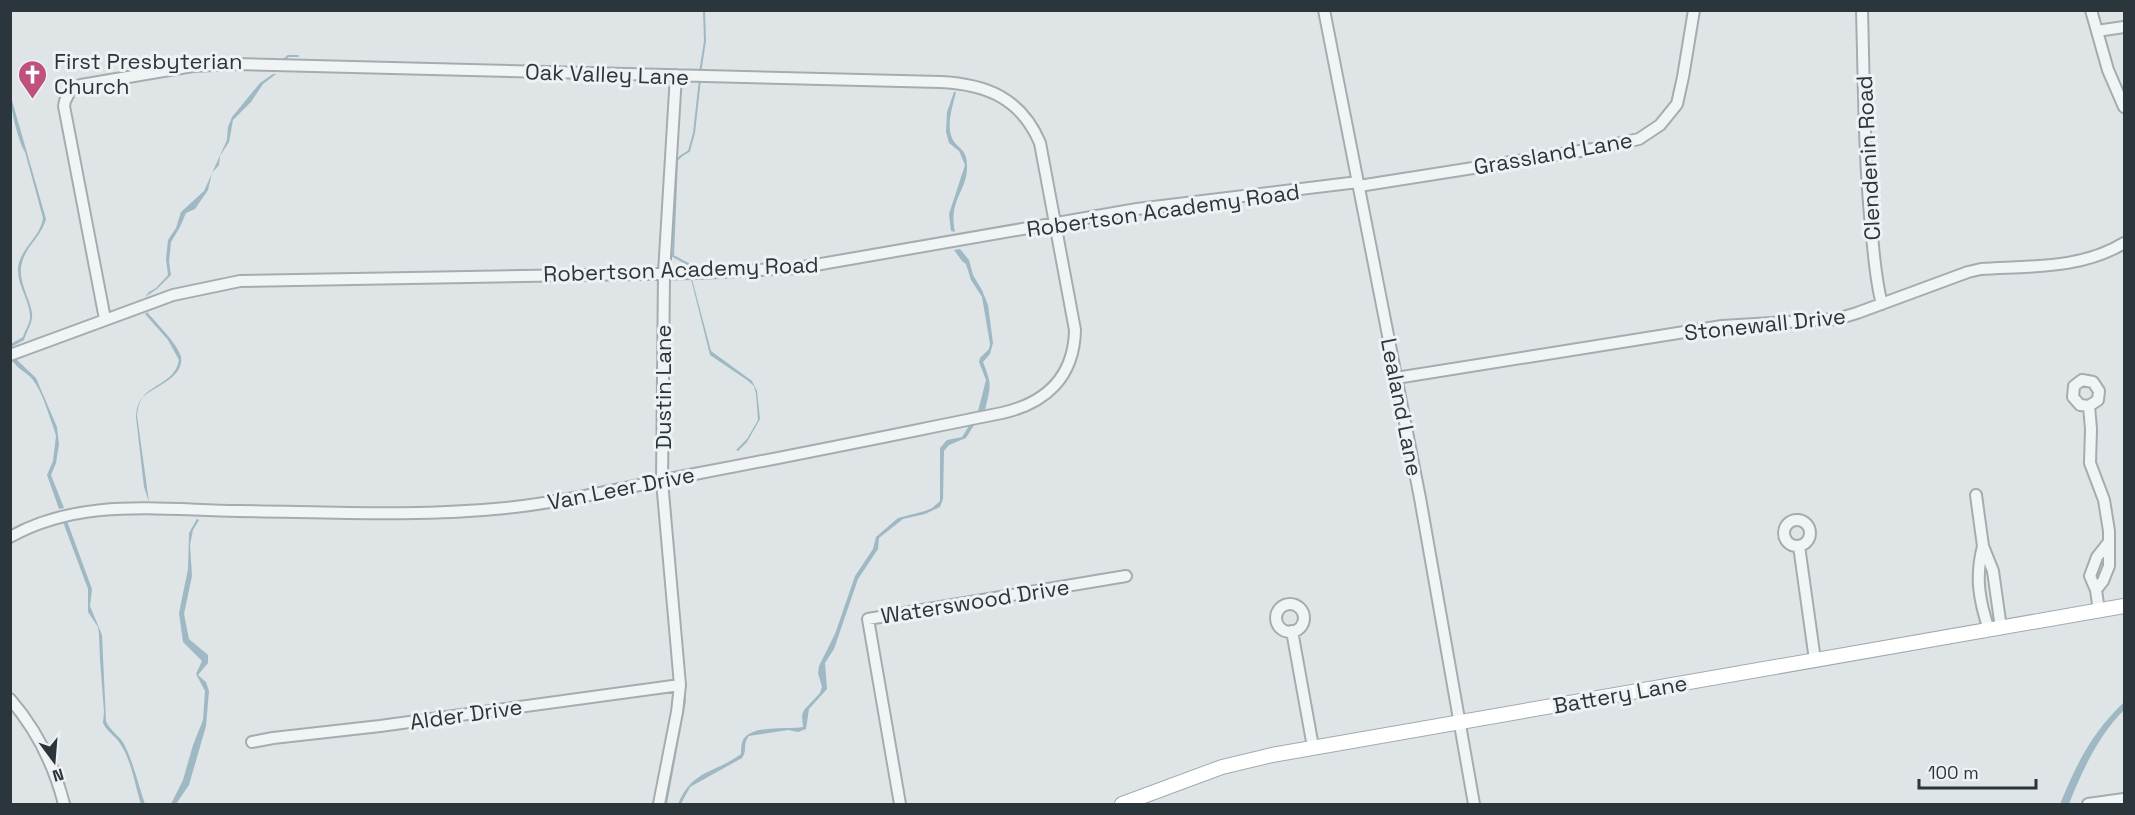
<svg xmlns="http://www.w3.org/2000/svg" width="2135" height="815" font-family="'Space Grotesk',sans-serif">
<rect width="100%" height="100%" fill="#dfe4e6"/>
<!-- water -->
<path fill="#9eb9c3" d="M273,74h3l-13,10 -12,18 -18,18 -4,22 -9,14 -1,9 -7,8 -4,17 -13,19 -9,4 -6,14 -9,15 -2,20 2,13 -14,14 -12,8 4,-5 7,-4 12,-13 -2,-16 2,-19 8,-12 5,-16 23,-21 23,-51 1,-13 4,-10 28,-34z
M954,92h2c-3,14 -10,31 -4,46 4,10 15,10 15,27 1,26 -19,34 -12,67l-4,-1 -2,-17 16,-49 -6,-14 -10,-8 -3,-11 1,-20z
M11,97l35,122c-5,19 -23,29 -25,49 -2,17 13,38 11,50 -1,7 -6,15 -8,22l-13,7v-3l12,-7c2,-7 8,-15 7,-22 -1,-16 -13,-30 -12,-47 2,-20 23,-31 25,-50l-18,-66c-6,-9 -15,-43 -14,-55z
M960,249l9,11 4,15 9,15 6,15 5,38 -3,11 -7,8c9,23 8,23 2,48l-7,1 8,-31 -7,-18 1,-4 9,-9 1,-5 -8,-47 -11,-17 -5,-16 -4,-3 -8,-11z
M691,279h1l19,72 41,30 5,10 3,28 -13,23 -9,9 -2,-1 11,-11 11,-19 -2,-26 -2,-8 -7,-6 -37,-25z
M147,312c9,11 31,32 34,45 3,21 -27,29 -38,40 -4,5 -5,11 -6,18l12,87 -5,-15 -8,-70c1,-35 38,-28 43,-57l-11,-20 -23,-26z
M16,359l20,19 21,49 2,17 -3,19 -5,12 13,33 -5,1 -12,-34 6,-14 3,-25 -2,-7c-6,-16 -11,-36 -21,-49 -6,-8 -16,-11 -21,-20z
M974,425l-8,13 -17,7 -5,6 -1,48 -3,8 -15,7 -22,5 -24,19 -1,11 -20,30 -24,70 -9,14 2,26 -18,20 -3,20 -8,3 -10,-2 -39,6c-7,8 -1,14 -7,22l-52,29 -9,17h-3c15,-35 36,-30 63,-50 0,-5 0,-10 2,-14 9,-16 46,-10 60,-13l-1,-12 2,-5 16,-17 2,-6 -4,-14 1,-7 16,-32 20,-58 18,-27 3,-12 22,-19 27,-7 7,-3 8,-7v-53l7,-8 15,-3 7,-11z
M197,519l2,1 -6,10 -3,15 2,31 -8,38 5,25 19,16v8l-10,12 8,7 3,9 -3,35 -17,59 -13,19h-5l12,-24 10,-35 10,-25 2,-29 -9,-17 6,-13 -19,-19 -4,-29 9,-44 1,-36z
M67,521l25,68 -2,17 12,29 4,86c4,10 13,14 18,23 10,20 14,40 21,60h-4c-6,-18 -9,-42 -20,-59 -5,-9 -14,-13 -18,-22l1,-11 -4,-52 -1,-26 -1,-7 -10,-15v-23l-25,-67z
M679,635h3l4,66 -19,103h-3l20,-104z
M2124,702v8c-26,26 -42,61 -55,94h-9c17,-41 31,-70 64,-102z"/>
<g fill="none" stroke-linecap="round" stroke-linejoin="round">
<!-- stream -->
<path stroke="#9eb9c3" stroke-width="2" d="M282,62l6,-6h10
M700,73l5,-32 -1,-31
M689,268l-1,-4 -15,-8 4,-96 4,-4 8,-5 5,-18 6,-54"/>
<defs>
<path id="minor" d="M1324,10l96,488 54,306
M1862,10c2,73 2,144 9,216 3,26 4,53 11,78
M2091,10l17,60 16,37
M2097,31l27,-4
M1359,186l234,-37 46,-10 21,-14 17,-21 6,-27 11,-67
M10,355l163,-60 67,-14 457,-8 101,-5 339,-59 221,-27
M1396,378l326,-52 115,-7 20,-6 111,-41 13,-3c49,-3 101,0 143,-26
M2089,406l-9,-1 -7,-8 1,-11 8,-6 11,2 6,9 -1,9 -9,6 2,23 -1,34 14,37 5,31v35l-6,15 -7,9
M1976,495l7,51
M1784 533a13 13 0 1 1 26 0a13 13 0 1 1-26 0Z
M10,537c72,-40 150,-27 228,-26 89,1 179,6 268,-3 65,-7 129,-23 194,-35 101,-19 202,-40 302,-60 44,-10 72,-36 73,-83l-35,-187c-19,-45 -54,-59 -100,-61l-706,-18 -41,2 -112,19 -11,6 -5,10 -1,5 41,213
M1799,546l16,114
M1276 618a14 14 0 1 1 28 0a14 14 0 1 1-28 0Z
M2099,611l-3,-21 -6,-14 7,-19 11,-14
M1989,630c-10,-30 -14,-53 -6,-84l10,25 8,57
M1292,631l21,116
M10,699c27,31 44,66 54,105
M252,742l21,-4 107,-12 300,-41
M659,804l18,-92 3,-27 -18,-204 2,-208 12,-198
M900,804l-32,-185 258,-43
M2088,804l36,-5"/>
<path id="major" d="M1122,804l100,-37 50,-12 852,-149"/>
</defs>
<!-- minor casing -->
<use href="#minor" stroke="#a5acb0" stroke-width="14"/>
<!-- major casing -->
<use href="#major" stroke="#a0abb1" stroke-width="16"/>
<!-- minor -->
<use href="#minor" stroke="#f1f4f5" stroke-width="10"/>
<!-- major -->
<use href="#major" stroke="#fff" stroke-width="14"/>
</g>
<!-- icons -->
<defs>
<symbol id="church-pin" viewBox="-11 -11 22 30"><path d="M0 17L-7.5 6A9.5 9.5 0 1 1 7.5 6Z" fill="#bf517d" stroke="#eef2f4"/><path d="M-1.2-6h2.4v3.5h3.3v2.4h-3.3V6h-2.4V-.1h-3.3v-2.4h3.3Z" fill="#fff"/></symbol>
</defs>
<g fill-rule="evenodd">
<use href="#church-pin" x="16" y="58" width="33" height="45"/>
</g>
<g text-anchor="middle" dominant-baseline="central" stroke-width="6" stroke-linejoin="round" paint-order="stroke">
<!-- poi labels -->
<g font-size="22" fill="#2a353c" stroke="#eef2f4" text-anchor="start">
<text x="54" y="61">First Presbyterian<tspan x="54" dy="25">Church</tspan></text>
</g>
<!-- street labels -->
<g font-size="22" fill="#2a353c" stroke="#eef2f4">
<text transform="translate(607 74) rotate(2)">Oak Valley Lane</text>
<text transform="translate(1553 153) rotate(-10)">Grassland Lane</text>
<text transform="translate(1868 158) rotate(-93)">Clendenin Road</text>
<text transform="translate(1163 210) rotate(-8)">Robertson Academy Road</text>
<text transform="translate(681 269) rotate(-2)">Robertson Academy Road</text>
<text transform="translate(1765 324) rotate(-6)">Stonewall Drive</text>
<text transform="translate(663 387) rotate(-90)">Dustin Lane</text>
<text transform="translate(1402 407) rotate(79)">Lealand Lane</text>
<text transform="translate(621 488) rotate(-11)">Van Leer Drive</text>
<text transform="translate(975 601) rotate(-9)">Waterswood Drive</text>
<text transform="translate(1620 694) rotate(-10)">Battery Lane</text>
<text transform="translate(466 714) rotate(-8)">Alder Drive</text>
</g>
</g>
<!-- border -->
<rect width="2135" height="815" fill="none" stroke="#2a353c" stroke-width="24"/>
<!-- north arrow -->
<g transform="translate(54 761) rotate(164)" stroke="#eef2f4" stroke-width="4.5" paint-order="stroke">
<path d="M0-4.5L10 22L0 15L-10 22Z" fill="#2a353c"/>
<text y="-9" font-size="16" font-weight="bold" text-anchor="middle" fill="#2a353c">N</text>
</g>
<!-- scale -->
<path d="M1919 779v9h117v-9" fill="none" stroke="#2a353c" stroke-width="3"/>
<text x="1928" y="779" font-size="18" fill="#2a353c" stroke="#eef2f4" stroke-width="4.5" paint-order="stroke">100 m</text>
</svg>
